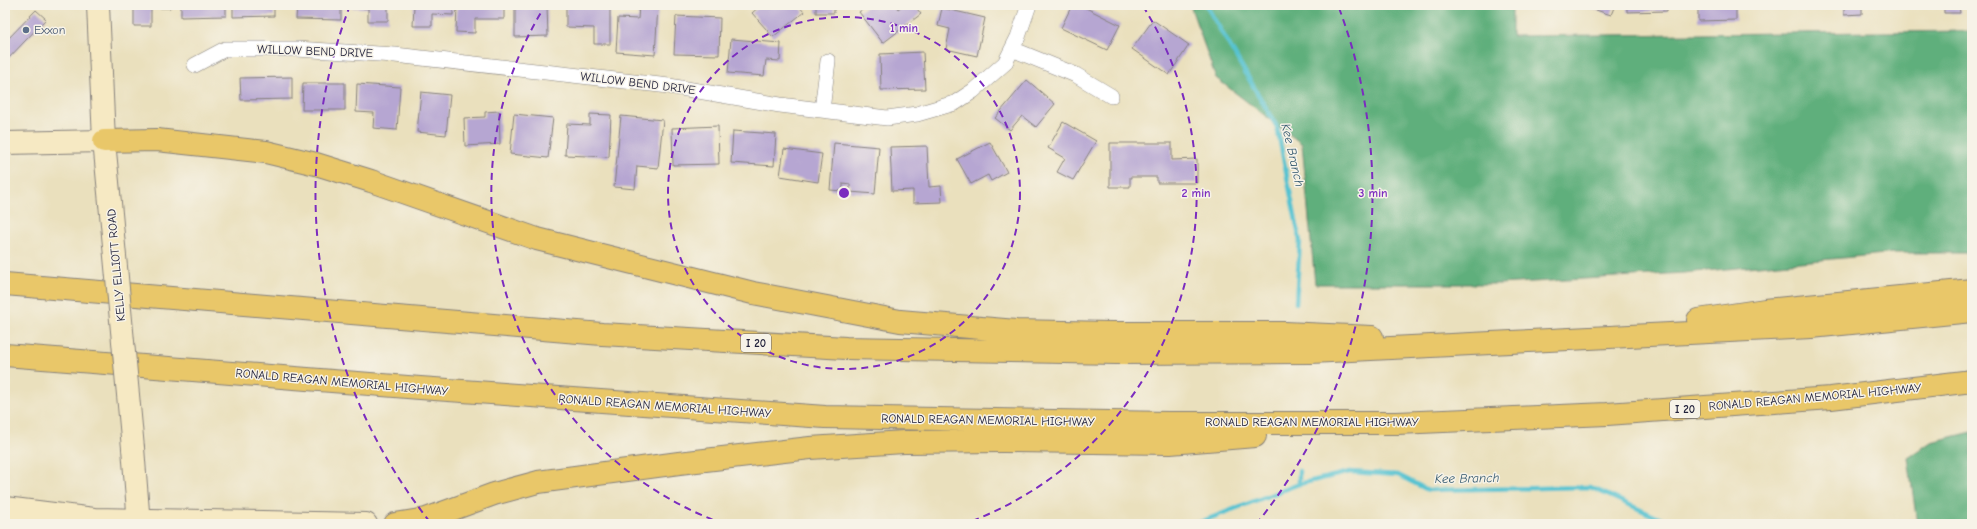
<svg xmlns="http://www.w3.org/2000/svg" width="1977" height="529" font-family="'Comic Neue',sans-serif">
<rect width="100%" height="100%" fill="#f7f3e8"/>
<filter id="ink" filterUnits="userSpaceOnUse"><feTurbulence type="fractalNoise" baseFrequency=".025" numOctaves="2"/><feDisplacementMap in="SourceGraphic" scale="8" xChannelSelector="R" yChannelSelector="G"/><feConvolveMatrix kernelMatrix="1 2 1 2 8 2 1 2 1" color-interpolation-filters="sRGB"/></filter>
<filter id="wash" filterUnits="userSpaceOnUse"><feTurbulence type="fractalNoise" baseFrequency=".012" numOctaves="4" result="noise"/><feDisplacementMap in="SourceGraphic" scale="16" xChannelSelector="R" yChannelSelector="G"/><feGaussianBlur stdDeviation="0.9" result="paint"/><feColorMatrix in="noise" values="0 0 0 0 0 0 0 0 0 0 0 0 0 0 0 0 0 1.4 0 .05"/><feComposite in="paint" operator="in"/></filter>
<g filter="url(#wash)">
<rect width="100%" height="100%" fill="#eae0bd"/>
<!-- forest -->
<path fill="#5faf7b" stroke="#40685b" d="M1192,5h320v31l460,-5v222h-77l-211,20 -185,11h-184l-13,-140 -86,-66 -25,-70z
M1972,432v92h-55l-9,-67 23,-15z"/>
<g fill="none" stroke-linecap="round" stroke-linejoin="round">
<!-- stream -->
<path stroke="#57c3d1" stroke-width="4.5" d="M1206,5l71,122 23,114 -4,62
M1299,471v13
M1195,524l104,-40 51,-12 48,3 30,15 162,-3 82,37"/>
</g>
<g id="blocks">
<!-- building -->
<path fill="#b6a6d2" d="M134,5h36v3h-19v18h-17z
M181,5h45v11l-45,1z
M233,5h41v11l-41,1z
M297,5h44v15l-45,-1z
M351,5h37v16h-20v-13h-17z
M414,5h39v10l-21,-1v12h-19z
M457,5h47v14h-29v14l-19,-1z
M515,5h32l1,31 -33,1z
M566,5h44v39h-16v-16l-28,-1z
M639,5h19l-3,50 -39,-3 2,-34 20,1z
M761,5h37l6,7 -31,25 -21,-24z
M816,5h18v8h-18z
M869,5h26l3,4 5,-4h11l7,9 -38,29 -24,-31z
M1072,5h8l40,20 -13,25 -46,-22z
M1581,5h34l-4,10z
M1627,5h40v6l-40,1z
M1698,5h38v15l-38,1z
M1795,5h40v2h-40z
M1844,5h18v9l-18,1z
M1944,5h15l1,8h-16z
M942,8l43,10 -8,38 -31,-7 4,-20 -12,-3z
M36,10l10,9 -41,43v-20z
M676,16l44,2 -1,37 -45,-1z
M1153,20l36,25 -20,30 -37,-26z
M731,39l50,4 -1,18 -14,-1 -2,16 -36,-3z
M923,52l2,37 -44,1 -1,-36z
M292,77v22l-51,1 -1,-22z
M1027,80l28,24 -19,23 -14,-11 -12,14 -15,-12z
M303,83h42v27h-43z
M357,84l43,3 -3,43 -24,-2 1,-15 -18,-1z
M421,92l29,3 -4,40 -29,-3z
M499,111l1,33 -35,2 -1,-28 21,-1v-5z
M514,114l39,4 -5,40 -38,-4z
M590,114l21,1 -2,42 -44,-2 2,-31 23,1z
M621,116l42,4 -5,48 -21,-2 -2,23 -21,-2z
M1063,122l33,19 -23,39 -16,-8 8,-14 -17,-10z
M718,126l1,38 -46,1 -1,-37z
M733,131l43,3 -2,32 -43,-3z
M990,142l17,30 -16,9 -3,-6 -17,9 -14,-25z
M834,143l45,4 -4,47 -25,-2v-8l-7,-1v8l-13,-1z
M1110,143h62v17l25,-1v24h-40v-6h-27v10h-20z
M927,146l2,41 12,-1 1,16 -29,1v-13l-21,1 -2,-44z
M784,149l38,5 -4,28 -38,-6z"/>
</g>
</g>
<g filter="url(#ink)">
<use href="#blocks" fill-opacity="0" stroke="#86817c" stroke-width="1"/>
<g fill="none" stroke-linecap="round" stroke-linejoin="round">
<defs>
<path id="street" d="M1012,49l64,26 35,21
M195,65l30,-16h71l99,6 274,31 111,19 107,13 30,-4 38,-11 18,-12 32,-28 13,-26 11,-32
M822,110l6,-49"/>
<path id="secondary" d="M98,5l6,136 6,62
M5,143l99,-2
M133,448l6,76
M5,508l89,11 272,5"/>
<path id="highway" d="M104,141l53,-1 109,12 50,12 55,17 166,58 216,54 147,28 116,10 95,2h174l87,4
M5,284l597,50 244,14 270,5 195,-1 500,-25 161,-16
M1698,320l67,-10 207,-20
M5,355l415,33 405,29 344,6h228l210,-9 224,-16 141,-17
M395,524l31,-5 68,-25 44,-12 141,-19 131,-15 94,-6 99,-1 167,2 85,-7"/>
</defs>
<!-- street casing -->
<use href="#street" stroke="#86817c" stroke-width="16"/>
<!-- secondary casing -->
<use href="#secondary" stroke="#86817c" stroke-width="24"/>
<!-- highway casing -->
<use href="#highway" stroke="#86817c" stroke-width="24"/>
<!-- street -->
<use href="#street" stroke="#fff" stroke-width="15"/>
<!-- secondary -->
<use href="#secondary" stroke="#f6e9c3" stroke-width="22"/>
<!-- highway -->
<use href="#highway" stroke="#e9c769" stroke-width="22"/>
<defs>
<path id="secondary-bridge" d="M110,203l23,245"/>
</defs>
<!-- secondary-bridge casing -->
<use href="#secondary-bridge" stroke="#86817c" stroke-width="24" stroke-linecap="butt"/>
<!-- secondary-bridge -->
<use href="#secondary-bridge" stroke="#f6e9c3" stroke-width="22"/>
</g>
</g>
<!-- distance rings -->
<g fill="none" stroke="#7b2cbf" stroke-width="2" stroke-dasharray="7 5">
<circle cx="844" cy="193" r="176"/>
<path d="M724 524A352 352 0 0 1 545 6M1143 6A352 352 0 0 1 964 524"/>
<path d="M430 522A529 529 0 0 1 349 8M1339 8A529 529 0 0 1 1258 522"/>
</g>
<!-- markers -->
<circle fill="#5c6f8a" stroke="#f7f3e8" stroke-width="1.5" cx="26" cy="30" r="4"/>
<g text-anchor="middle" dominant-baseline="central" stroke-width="3" stroke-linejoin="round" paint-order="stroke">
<!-- shield labels -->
<g fill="#f7f3e8" stroke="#62616f" stroke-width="1">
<rect x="741" y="334" width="30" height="18" rx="3"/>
<rect x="1670" y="400" width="30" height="18" rx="3"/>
</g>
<g font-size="11" font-weight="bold" fill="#22223b">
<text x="756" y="343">I 20</text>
<text x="1685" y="409">I 20</text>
</g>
<!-- service labels -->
<g font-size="12" fill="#4e5e75" stroke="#f7f3e8" text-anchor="start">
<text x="34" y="30">Exxon</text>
</g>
<!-- street labels -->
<g font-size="12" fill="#22223b" stroke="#f7f3e8">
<text transform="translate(315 51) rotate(2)">WILLOW BEND DRIVE</text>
<text transform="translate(638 83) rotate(7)">WILLOW BEND DRIVE</text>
<text transform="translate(116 265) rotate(-95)">KELLY ELLIOTT ROAD</text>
<text transform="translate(342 382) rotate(5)">RONALD REAGAN MEMORIAL HIGHWAY</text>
<text transform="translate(1815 397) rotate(-5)">RONALD REAGAN MEMORIAL HIGHWAY</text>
<text transform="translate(665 406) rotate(4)">RONALD REAGAN MEMORIAL HIGHWAY</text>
<text transform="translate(988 420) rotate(1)">RONALD REAGAN MEMORIAL HIGHWAY</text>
<text x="1312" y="422">RONALD REAGAN MEMORIAL HIGHWAY</text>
</g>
<!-- water labels -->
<g font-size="13" font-style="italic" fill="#355a70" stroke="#f7f3e8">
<text transform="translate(1293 155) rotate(77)">Kee Branch</text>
<text transform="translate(1467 478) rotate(-1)">Kee Branch</text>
</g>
</g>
<circle cx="844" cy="193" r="6" fill="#7b2cbf" stroke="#f7f3e8" stroke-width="2"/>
<g font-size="12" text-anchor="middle" font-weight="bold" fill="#7b2cbf" stroke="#f7f3e8" stroke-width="3" stroke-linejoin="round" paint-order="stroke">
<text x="904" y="32">1 min</text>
<text x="1196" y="197">2 min</text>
<text x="1373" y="197">3 min</text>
</g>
<!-- margin -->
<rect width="1977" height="529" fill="none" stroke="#f7f3e8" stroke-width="20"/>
</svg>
